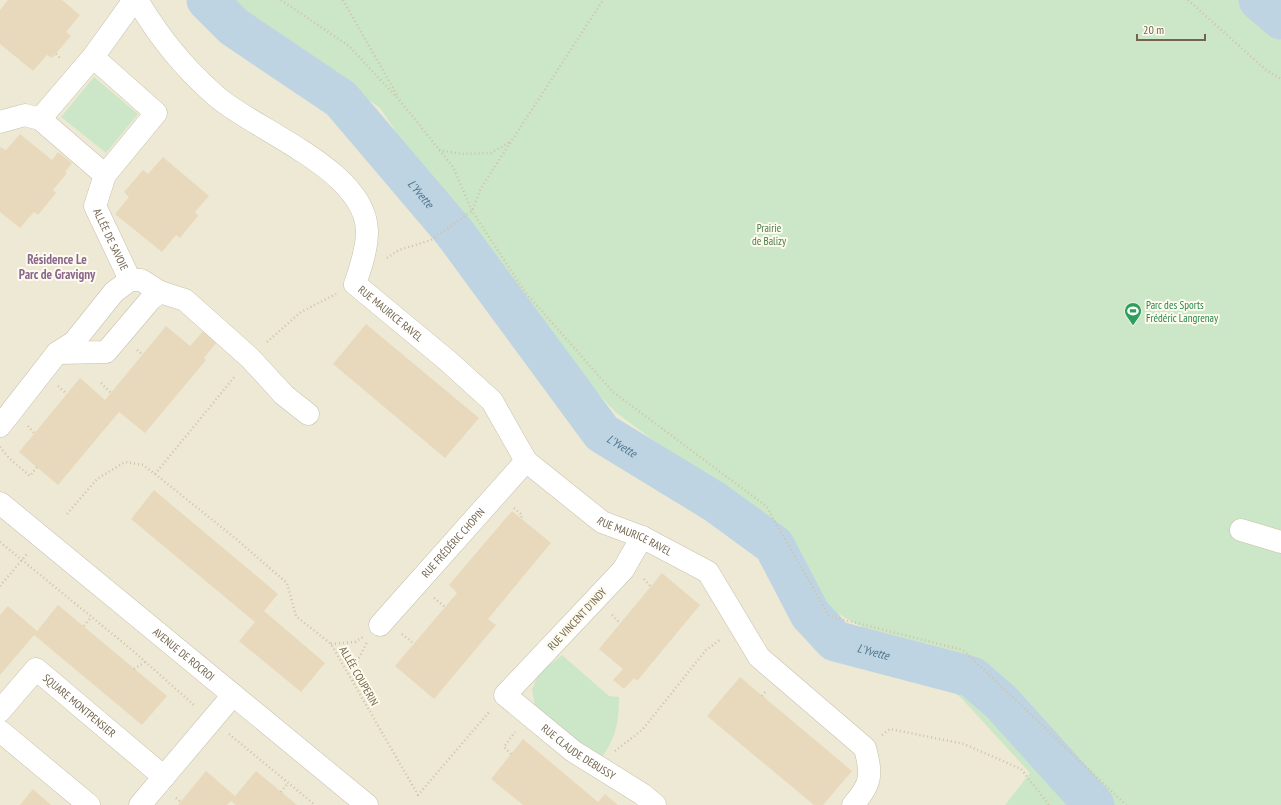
<svg xmlns="http://www.w3.org/2000/svg" width="1281" height="805" font-family="'PT Sans Narrow',sans-serif">
<rect width="100%" height="100%" fill="#faf8e8"/>
<!-- residential -->
<path fill="#eee9d4" d="M0,0h230l50,39 100,69 62,94 72,100 101,110 171,127 28,62 81,44 67,54 69,74 -26,32h-1005z"/>
<!-- green -->
<path fill="#cce7c7" d="M230,0h1051v805h-276l25,-32 -68,-74 -67,-54 -81,-44 -28,-62 -171,-127 -101,-110 -72,-100 -62,-94 -100,-69z
M94,77l44,37 -32,39 -45,-36z
M562,655l47,41 10,1c0,26 -3,40 -18,62l-35,-23 -31,-30 -3,-16 6,-16z"/>
<g fill="none" stroke-linecap="round" stroke-linejoin="round">
<!-- river -->
<g stroke="#bed4e2" stroke-width="41">
<path id="s1" d="M207,0l27,27 107,72 113,133 148,201 113,69 59,43 36,69 25,27 137,36 29,25 93,103"/>
<path d="M1259,0l22,19"/>
</g>
</g>
<!-- building -->
<path fill="#e8d9bd" d="M8,0h54l18,15 -14,17 5,4 -19,22 -5,-3 -14,16 -33,-27v-34z
M20,134l32,26 6,-8 14,11 -7,9 2,1 -14,17 3,3 -18,22 -4,-3 -14,16 -20,-16v-65l6,3z
M163,157l46,39 -14,16 3,4 -18,22 -4,-3 -14,17 -47,-38 14,-17 -5,-5 13,-15 6,-7 5,4z
M366,324l113,94 -34,40 -112,-94z
M166,326l24,20 13,-15 14,11 -13,16 2,2 -61,73 -26,-21 -61,73 -39,-33 61,-74 25,22z
M154,490l124,104 -14,17 61,52 -24,29 -62,-51 16,-19 -124,-103z
M512,511l39,32 -63,76 8,6 -62,74 -39,-33 62,-73 -8,-8z
M662,573l38,32 -63,76 -3,-3 -10,11 -11,-9 10,-11 -24,-20z
M58,605l109,91 -25,29 -108,-90 -34,40v-60l8,-9 29,25z
M740,677l112,94 -29,34h-9l-107,-89z
M523,739l75,63 7,-8 13,11h-95l-32,-26z
M206,771l29,25 21,-25 41,34h-61l-5,-4 -4,4h-49z
M33,789l18,16h-31z"/>
<g fill="none" stroke-linecap="round" stroke-linejoin="round">
<defs>
<g id="minor">
<path id="s2" d="M137,0c23,38 45,66 79,96 40,35 150,74 151,135 0,18 -6,36 -12,53l93,77 44,40 34,60 76,61 40,15 66,35 51,85 106,91c7,27 7,35 -12,57"/>
<path id="s3" d="M93,57l63,56 -51,62 -10,31 35,74"/>
<path d="M40,119l53,-62 41,-57"/>
<path d="M0,122l25,-7 15,4 65,56"/>
<path d="M57,353l49,-1 45,-53 9,-7"/>
<path d="M0,426l57,-73 17,-11 40,-50 16,-12h11l19,12 25,8 65,58 34,37 24,19"/>
<path id="s4" d="M0,503l367,302"/>
<path d="M1241,530l40,12"/>
<path id="s5" d="M642,537l-19,33 -118,125 68,56 69,43 13,11"/>
<path id="s6" d="M380,625l146,-164"/>
<path id="s7" d="M0,711l36,-42 128,108"/>
<path d="M0,731l89,74"/>
<path d="M140,805l93,-110"/>
</g>
</defs>
<!-- minor casing -->
<use href="#minor" stroke="#c8c0ac" stroke-width="23"/>
<!-- path -->
<path stroke="#d2c2a5" stroke-width="2.5" stroke-dasharray="1 3" stroke-linecap="butt" d="M281,0l68,46 52,56 52,65 19,44 53,81 88,100 153,114 63,110 134,34 163,155
M343,0l55,97
M1188,0l78,70 15,9
M56,54l5,5
M439,150l23,4 29,-1 19,-11
M387,258l12,-8 32,-10 41,-29 9,-23 122,-188
M267,342l34,-30 35,-18
M137,350l6,5
M101,383l10,10
M58,386l9,8
M28,426l6,7
M0,447l10,12 20,17 7,-9
M155,474l80,64 52,45 9,33 35,28 87,151 72,-84
M514,508l8,7 -1,3
M67,514l30,-35 28,-17 18,3 12,9 81,-99
M0,542l132,108 62,55
M644,579l7,8
M0,586l27,-32
M434,598l11,9
M612,615l8,8
M84,626l7,-9
M402,634l12,10
M331,644l24,-2 8,-5
M134,669l11,-7
M353,681l1,-13 13,-26
M762,696l4,-5
M229,734l86,71
M882,735l8,-6 74,15 57,25 28,36
M615,751l27,-21 64,-80 15,-11
M511,754l-7,-7 11,-15
M281,792l7,-9
M176,798l5,4"/>
<!-- minor -->
<use href="#minor" stroke="#fff" stroke-width="22"/>
</g>
<!-- icons -->
<defs>
<symbol id="stadium-pin" viewBox="-11 -11 22 30"><path d="M0 17L-7.5 6A9.5 9.5 0 1 1 7.5 6Z" fill="#2e9e5b" stroke="#fdfbee"/><path d="M0-5a6.5 5 0 1 0 0 10a6.5 5 0 1 0 0-10ZM-3.5-1.8h7v3.6h-7Z" fill="#fff"/></symbol>
</defs>
<g fill-rule="evenodd">
<use href="#stadium-pin" x="1123" y="301" width="20" height="27"/>
</g>
<g text-anchor="middle" dominant-baseline="central" stroke-width="4" stroke-linejoin="round" paint-order="stroke">
<!-- park labels -->
<g font-size="11" fill="#4c7c4a" stroke="#fdfbee">
<text x="769" y="228">Prairie<tspan x="769" dy="13">de Balizy</tspan></text>
</g>
<!-- street labels -->
<g font-size="11" fill="#72644e" stroke="#fdfbee">
<text stroke="none"><textPath href="#s3" startOffset="234">ALLÉE DE SAVOIE</textPath></text>
<text stroke="none"><textPath href="#s2" startOffset="435">RUE MAURICE RAVEL</textPath></text>
<text stroke="none"><textPath href="#s2" startOffset="771">RUE MAURICE RAVEL</textPath></text>
<text stroke="none"><textPath href="#s6" startOffset="110">RUE FRÉDÉRIC CHOPIN</textPath></text>
<text transform="translate(577 619) rotate(-47)">RUE VINCENT D'INDY</text>
<text stroke="none"><textPath href="#s4" startOffset="238">AVENUE DE ROCROI</textPath></text>
<text transform="translate(359 676) rotate(60)">ALLÉE COUPERIN</text>
<text stroke="none"><textPath href="#s7" startOffset="112">SQUARE MONTPENSIER</textPath></text>
<text stroke="none"><textPath href="#s5" startOffset="303">RUE CLAUDE DEBUSSY</textPath></text>
</g>
<!-- leisure labels -->
<g font-size="11" fill="#27864d" stroke="#fdfbee" text-anchor="start">
<text x="1146" y="305">Parc des Sports<tspan x="1146" dy="13">Frédéric Langrenay</tspan></text>
</g>
<!-- water labels -->
<g font-size="12" font-style="italic" fill="#517690" stroke="#fdfbee">
<text stroke="none"><textPath href="#s1" startOffset="291">L'Yvette</textPath></text>
<text stroke="none"><textPath href="#s1" startOffset="615">L'Yvette</textPath></text>
<text stroke="none"><textPath href="#s1" startOffset="951">L'Yvette</textPath></text>
</g>
<!-- quarter labels -->
<g font-size="13" font-weight="bold" fill="#8b668e" stroke="#fdfbee">
<text x="57" y="259">Résidence Le<tspan x="57" dy="15">Parc de Gravigny</tspan></text>
</g>
</g>
<!-- scale -->
<path d="M1137 34v6h68v-6" fill="none" stroke="#72644e" stroke-width="2"/>
<text x="1143" y="34" font-size="12" fill="#72644e" stroke="#fdfbee" stroke-width="3" paint-order="stroke">20 m</text>
</svg>
